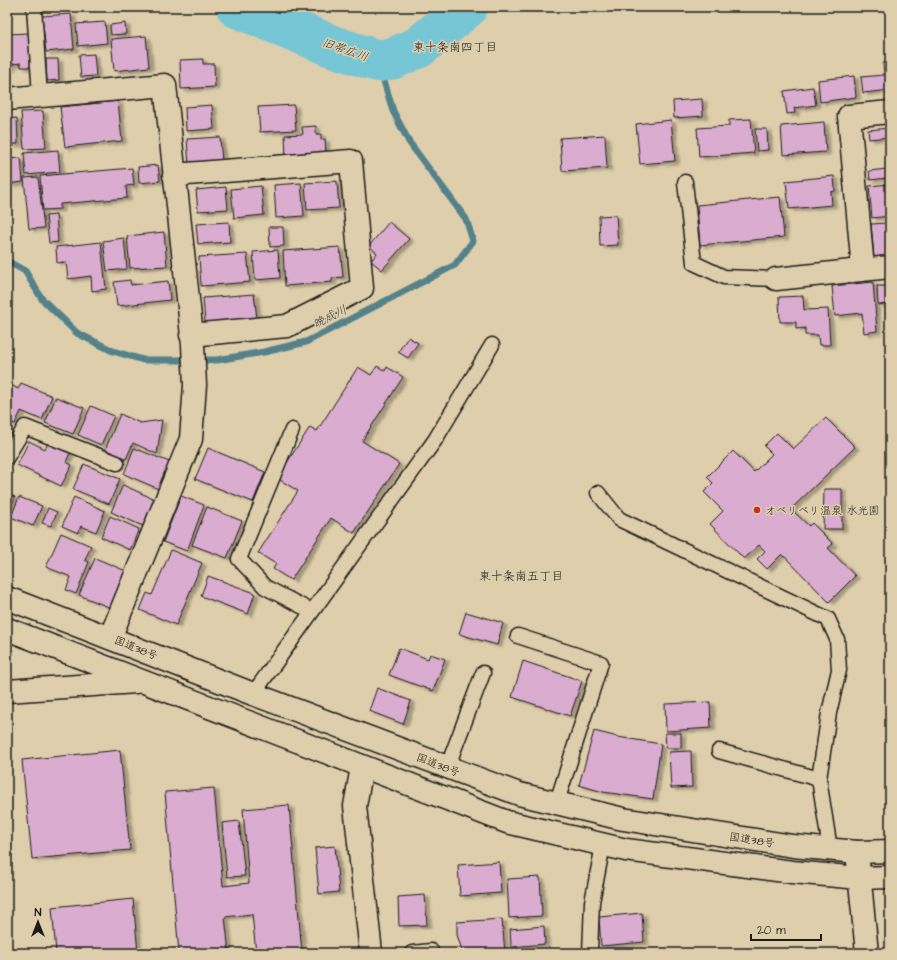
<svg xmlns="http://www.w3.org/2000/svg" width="897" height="960" font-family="'Architects Daughter','Klee One',sans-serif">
<defs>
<pattern id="park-tufts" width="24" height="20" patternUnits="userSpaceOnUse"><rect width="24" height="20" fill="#cada8e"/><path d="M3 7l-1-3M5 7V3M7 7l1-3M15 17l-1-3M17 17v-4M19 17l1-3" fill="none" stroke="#adba7a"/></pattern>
<filter id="shadow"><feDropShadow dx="4.5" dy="2.5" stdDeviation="1" flood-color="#0004"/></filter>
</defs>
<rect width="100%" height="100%" fill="#dfceab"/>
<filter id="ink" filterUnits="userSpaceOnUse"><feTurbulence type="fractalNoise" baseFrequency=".025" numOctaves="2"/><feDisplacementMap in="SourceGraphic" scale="8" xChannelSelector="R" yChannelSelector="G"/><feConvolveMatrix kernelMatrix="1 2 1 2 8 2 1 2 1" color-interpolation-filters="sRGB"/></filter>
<g filter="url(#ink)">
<!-- park -->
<path fill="url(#park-tufts)" stroke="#737b55" d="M285,7h92l-82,4z"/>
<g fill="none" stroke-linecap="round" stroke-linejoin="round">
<!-- stream -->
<path stroke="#53828b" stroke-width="7" d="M7,261l18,10 17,28 35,34 36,18 30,9h74l47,-8 42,-10 149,-77 18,-24 -7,-22 -57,-77 -16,-31 -15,-50"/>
<!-- river -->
<path stroke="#77c6d5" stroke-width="42" d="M237,7l95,39 46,15 16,-3 25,-11 48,-40"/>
</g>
<!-- building -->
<path fill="#daaccf" stroke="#1c1c1c" filter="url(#shadow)" d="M71,14l3,35 -28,3 -4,-36z
M105,22l2,21 -29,3 -2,-22z
M125,23l1,11 -15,1 -1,-10z
M29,33l3,34h-11v-4l-10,1v4l-4,1v-35z
M146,36l3,31 -35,4 -3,-32z
M94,54l2,22 -15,1 -2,-22z
M46,59h12l1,21 -12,1z
M203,59v5h11l1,23 -34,2 -1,-29z
M883,63h7v27l-27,3 -2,-16 23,-2z
M854,76l2,21 -36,5 -2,-22z
M813,87l3,18 -22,3 1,5 -8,1 -3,-23z
M702,99l1,17 -29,2 -1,-17z
M118,101l4,40 -57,6 -5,-40z
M212,105l2,24 -28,2 -1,-24z
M294,105l2,25 -36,2 -2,-25z
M43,111l3,37 -22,1 -3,-37z
M17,118l1,26h-11v-25z
M751,119l3,34 -55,4 -2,-29 32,-2v-6z
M671,120l4,41 -35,3 -4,-40z
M824,122l2,30 -43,3 -2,-29z
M316,126v8h5v6l4,-1 1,16 -40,2 -1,-22 18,-1 -1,-7z
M890,128v9l-21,2 -1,-9z
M755,129h12l1,21 -11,1z
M605,135l2,33 -45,3 -2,-33z
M220,137l2,25 -33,3 -2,-26z
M58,150l2,22 -34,3 -2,-22z
M21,158l2,24 -16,2v-25z
M158,165l2,16 -21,2 -1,-16z
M132,168l2,17 -8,1 1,12 -67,6v5l-17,1 -3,-34z
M887,169v9l-17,2 -1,-9z
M834,176l1,15 -4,1 1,13 -43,4 -3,-28z
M38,177l6,51 -15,1 -5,-51z
M337,181l2,27 -32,2 -2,-27z
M301,183l3,33 -28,2 -2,-33z
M890,184v32l-18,2 -3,-32z
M261,186l3,29 -30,3 -3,-29z
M226,187l2,22 -30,2 -2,-21z
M780,197l4,40 -84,8 -3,-40z
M56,215l2,27 -9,1 -3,-27z
M616,215l2,30 -18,1 -1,-30z
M229,222l1,20 -32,2 -2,-20z
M389,222l20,17 -27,31 -11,-9 6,-8 -8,-7z
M887,223l3,32 -16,2 -3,-33z
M269,227h14l1,19 -14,1z
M164,232l3,34 -37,2 -3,-32z
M124,238l3,31 -20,2 -4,-30z
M101,242l5,47 -14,2 -1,-15 -23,3 -2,-17 -9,1 -1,-16z
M340,247l3,30 -11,1v4l-47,4 -2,-35z
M278,250l2,28 -25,2 -2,-28z
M247,254l3,28 -49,4 -2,-29z
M130,280l1,5 37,-4 2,19 -53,6 -3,-24z
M873,282l4,49 -13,2 -2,-20 -27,3 -3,-30z
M877,286h9l2,18 -10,1z
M254,294l3,25 -52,4 -2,-25z
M803,296l1,14 24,-1 2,36h-11l-1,-10h-13v-7l-9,1v-7h-16l-1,-25z
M408,337l10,6 -10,15 -10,-6z
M377,366l8,5 2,-4 16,10 -41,64 37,23 -45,69 -23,-15 -40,62 -18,-11 3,-5 -18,-11 40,-62 -21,-13 33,-51 7,4 41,-64 13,8z
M21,383l31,13 -10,24 -21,-9 -6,13 -8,-3v-33l2,-4 9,5z
M56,397l28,11 -11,26 -28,-11z
M91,406l23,10 -13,29 -23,-10z
M120,414l20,9 22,-3 -5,34 -24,-11 -7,16 -21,-9z
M826,418l29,29 -64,62 18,17 3,-3 21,21 -5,4 27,28 -26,26 -47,-48 -15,15 -10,-10 8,-8 -6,-6 -15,14 -34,-35 13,-13 -19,-19 9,-9 -6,-6 26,-26 21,21 18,-18 -8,-8 13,-13 16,16z
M29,441l16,8 3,-6 22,10 -4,9 6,3 -11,21 -44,-21z
M134,448l38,15 -11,27 -37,-16z
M208,448l57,24 -12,30 -58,-23z
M84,464l36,15 -11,25 -36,-15z
M123,485l31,14 -11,27 -32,-14z
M824,489h18v40h-19z
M7,494l8,3 -8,21z
M181,496l23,9 -17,46 -24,-9z
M19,497l23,9 -9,20 -22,-9z
M74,497l31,14 -9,21 -15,-6 -3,7 -16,-7z
M207,507l35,14 -15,37 -35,-13z
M48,508l9,4 -6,14 -9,-3z
M110,516l29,13 -9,21 -29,-13z
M61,533l30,13 -6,14 4,2 -13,32 -10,-4 5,-13 -25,-10z
M171,550l31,13 -26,62 -36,-15 7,-17 5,2z
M95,558l31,13 -15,37 -32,-13z
M208,576l47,17 -7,21 -47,-18z
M466,612l37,11 -6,22 -38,-11z
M399,648l29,11 2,-5 15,5 -12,32 -44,-16z
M523,661l59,20 -12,35 -58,-19z
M377,688l34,13 -8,23 -34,-13z
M710,702l1,26 -45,3 -1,-27z
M594,731l24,6 43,7 -8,55 -50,-7 -24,-7z
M665,733h16v15h-15z
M120,750l10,100 -98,9 -10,-99z
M691,751l1,36 -21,1 -2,-36z
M214,788l9,98 26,-3 -6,-74 46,-4 13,148h-46l-4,-39 -27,3 4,36h-50l-14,-161z
M239,821l6,55 -18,1 -5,-54z
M335,846l4,46 -20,2 -4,-46z
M499,862l2,31 -41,3 -2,-31z
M540,877l2,39 -33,2 -2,-39z
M425,895l2,30 -28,1 -1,-29z
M133,899l5,54h-82l-4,-46z
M642,913l2,29 -43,4 -2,-29z
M502,919l3,34h-42l-6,-18v-13z
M544,926l1,18 -34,3 -1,-18z
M795,950v3h-35v-1z"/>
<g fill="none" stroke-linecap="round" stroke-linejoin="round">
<defs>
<path id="lane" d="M34,7l6,89
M685,182l9,81 30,14 52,2
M292,430l-53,129 26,28 46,24
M7,457l18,-30 92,36
M598,493l21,26 209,100 9,20 2,31 -10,43 -10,66 11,70
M518,636l83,27 -45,142
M253,694l182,-254 57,-95
M719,751l100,28
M447,768l36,-95
M412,953l19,-2v2
M590,953l2,-51 11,-57"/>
<path id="street" d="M7,99l158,-14 28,260 2,40 -4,54 -81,199
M174,175l177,-14 11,127 -75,38 -96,9
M863,269l-14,-153 41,-4
M776,279l114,-12
M362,767l-7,39 16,147"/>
<path id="secondary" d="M857,852l10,101"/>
<path id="highway" d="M7,598l246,96 266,100 104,25 170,27 64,6 33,-1
M7,629l500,193 119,28 166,22 68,6 30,-1
M7,691l129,-9"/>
</defs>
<!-- lane casing -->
<use href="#lane" stroke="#1c1c1c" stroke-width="17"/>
<!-- street casing -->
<use href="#street" stroke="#1c1c1c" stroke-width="25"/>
<!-- secondary casing -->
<use href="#secondary" stroke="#1c1c1c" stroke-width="25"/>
<!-- highway casing -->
<use href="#highway" stroke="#1c1c1c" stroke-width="25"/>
<!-- lane -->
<use href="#lane" stroke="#dfceab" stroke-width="14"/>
<!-- street -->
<use href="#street" stroke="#dfceab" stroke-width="22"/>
<!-- secondary -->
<use href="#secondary" stroke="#dfceab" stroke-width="22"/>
<!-- highway -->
<use href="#highway" stroke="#dfceab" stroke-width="22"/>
</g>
</g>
<!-- markers -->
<circle fill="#c8321e" stroke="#dfceab" stroke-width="1.5" cx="757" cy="510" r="4"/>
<g text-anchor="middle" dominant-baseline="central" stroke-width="3" stroke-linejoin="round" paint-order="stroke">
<!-- poi labels -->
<g font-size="11" fill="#1c1c1c" stroke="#dfceab" text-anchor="start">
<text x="765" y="510">オベリベリ温泉 水光園</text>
</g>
<!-- street labels -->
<g font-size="11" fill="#1c1c1c" stroke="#dfceab">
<text transform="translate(136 648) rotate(22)">国道38号</text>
<text transform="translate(438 765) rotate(21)">国道38号</text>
<text transform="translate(752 840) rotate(9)">国道38号</text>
</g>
<!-- neighbourhood labels -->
<g font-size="12" fill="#1c1c1c" stroke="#dfceab">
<text x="455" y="47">東十条南四丁目</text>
<text x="521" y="576">東十条南五丁目</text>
</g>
<!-- water labels -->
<g font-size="12" font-style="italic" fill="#2e3e41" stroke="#dfceab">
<text transform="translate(345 50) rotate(19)">旧帯広川</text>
<text transform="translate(330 317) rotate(-27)">晩成川</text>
</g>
</g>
<!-- margin -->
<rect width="897" height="960" fill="none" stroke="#dfceab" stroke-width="24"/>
<rect x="12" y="12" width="873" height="936" fill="none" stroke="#1c1c1c" stroke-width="1.5" filter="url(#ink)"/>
<!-- north arrow -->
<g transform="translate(38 922)" stroke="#dfceab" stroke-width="3" paint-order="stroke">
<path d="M0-3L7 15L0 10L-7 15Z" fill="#1c1c1c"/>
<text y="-6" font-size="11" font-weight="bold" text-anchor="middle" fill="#1c1c1c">N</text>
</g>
<!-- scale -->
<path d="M751 934v6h70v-6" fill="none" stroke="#1c1c1c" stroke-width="2"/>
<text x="757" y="934" font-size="12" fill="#1c1c1c" stroke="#dfceab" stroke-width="3" paint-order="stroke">20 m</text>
</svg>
